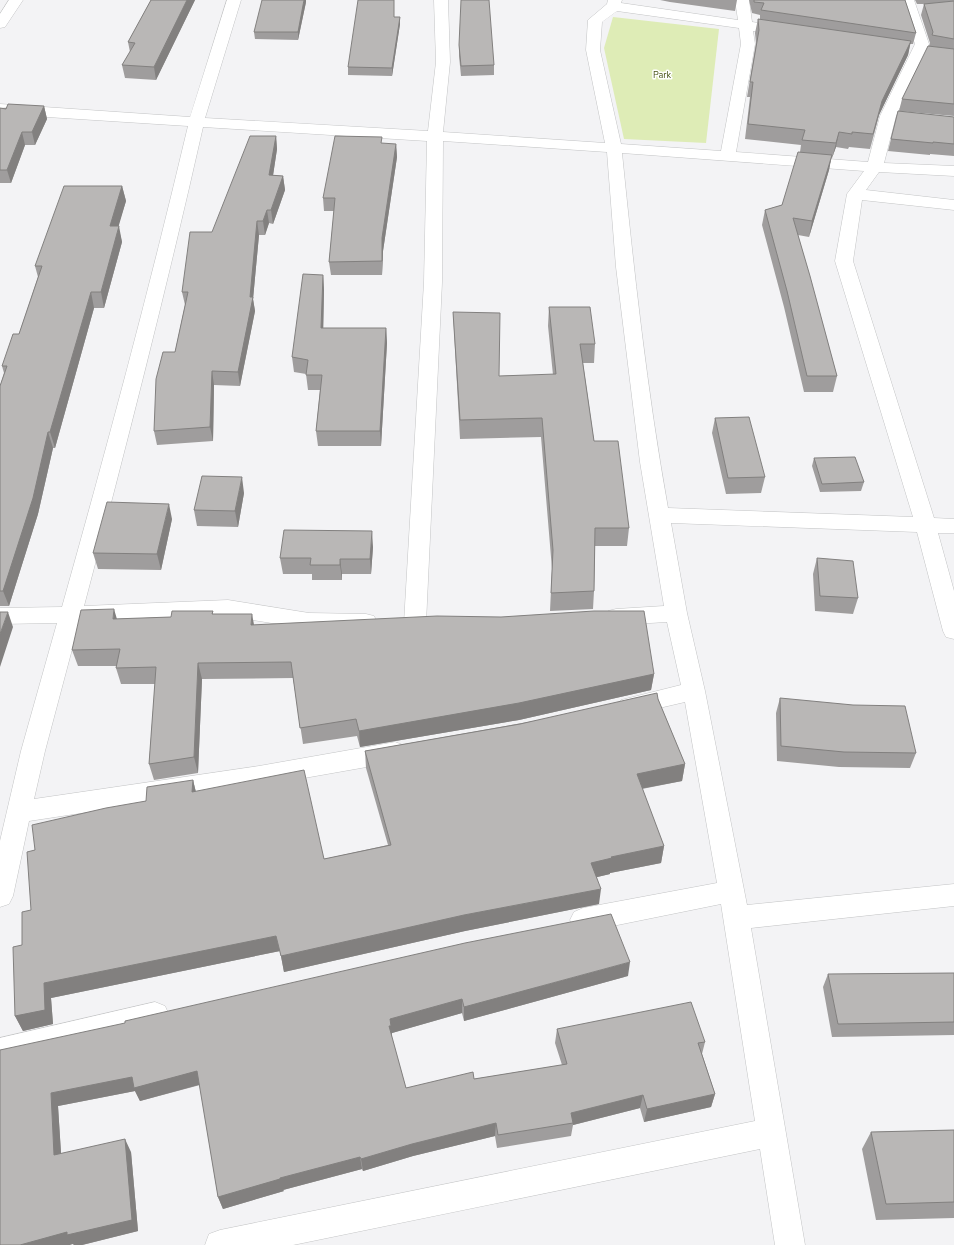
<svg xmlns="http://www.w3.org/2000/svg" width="954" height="1245" font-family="'Nunito Sans',sans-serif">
<rect width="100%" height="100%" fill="#f3f3f5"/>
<!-- green -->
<path fill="#deecb6" d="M613,17l106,12 -13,114 -82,-4 -20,-91z"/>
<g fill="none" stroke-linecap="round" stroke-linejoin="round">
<defs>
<path id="street" d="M9,0h14l-18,27 -5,1v-14z
M227,0h14l-36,118 223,13 8,-69 -2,-62h14l2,62 -7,70 162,11 -19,-93 2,-30 19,-16 1,-4h14l-1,3 117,17 -3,-20h14l3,22 33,5 5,1 2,3 -2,3 -5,1 -32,-4 2,13 -19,108 132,10 12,-46 35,-72 -15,-44h14l15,44 -33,72 -12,47 70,3v10l-75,-4 -13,18 88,10v10l-92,-10 -9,61 81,257 20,1v14h-16l16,58v48l-8,-2 -3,-6 -26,-99 -246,-9 16,90 18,78 42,214 207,-21v22l-203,22 54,317h-30l-15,-96 -467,96h-88l4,-11 11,-4 535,-109 -34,-217 -138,28 -9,-4 -4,-8 4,-8 9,-4 134,-25 -32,-181 -56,13 -8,-3 -4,-6 4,-6 60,-15 -14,-63 -51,3 -8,-2 -3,-6 3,-6 8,-2 48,-3 -24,-144 -24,-195 -9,-115 -164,-11 -1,141 -16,341 -3,6 -8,2 -8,-2 -3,-6 20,-341 3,-141 -224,-14c-36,160 -77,320 -119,479l144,-6 81,13 57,1 8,2 3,6 -3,6 -8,2 -57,-1 -81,-13 -149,7 -34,128 -11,48 225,-33 136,-24 8,3 4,7 -4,7 -8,3 -136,24 -230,35 -16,75 -4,8 -9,3v-66l21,-90 36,-128 -57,1v-16l62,-1c45,-160 88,-320 126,-481l-188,-12v-10l190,13zM617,11l122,17 2,16 -20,107 -100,-7 -21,-94 2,-28zM622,153l242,18 -17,23 -12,67 78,256 -245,-9c-21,-117 -34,-236 -46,-355z
M155,1002l10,4 4,9 -4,9 -10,4 -155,36v-26z"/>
</defs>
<!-- street casing -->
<use href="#street" stroke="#c3c4c5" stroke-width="1"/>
<!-- street -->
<use href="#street" fill="#fff" fill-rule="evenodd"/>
</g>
<!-- wall -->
<path fill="#9f9d9d" d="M151,0h44l-39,80 -31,-2 -3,-13 8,-13 -2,-10z
M660,0h77l-2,11 -65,-9z
M749,0h156l11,33 -3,11h-3l-2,11 -29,60 -9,34 -21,-2 -1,2 -12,-2 -4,11h-1l-2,12 -20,67 -11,-2 39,141 -4,16h-29l-20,-85 -22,-82 3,-15 17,-5 18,-53 1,-7 -56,-6 5,-42h-3l9,-54 -1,-10 3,-14h2v-4l-8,-2z
M915,0h39v116l-55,-5 3,-12 27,-53 1,-3 -9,-28 3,-11h-7z
M306,2l-8,38 -43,-1 -1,-7z
M395,17h5v7l-8,52 -44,-1v-8z
M459,45l35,20v10l-33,1 -2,-20z
M44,106l3,13 -12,26h-10l-14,38h-11v-75z
M898,111l56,6v39l-24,-2v1l-42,-4z
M276,136l1,13 -4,26 10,1 2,14 -12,34 -4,-1 -4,12h-6l-6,64 2,12 -15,75 -26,-1 -1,56 -56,4 -3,-14 21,-79 10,-47 -3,-13z
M382,144h14l1,13 -14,94 -1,24h-51l-2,-13 5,-51h-10l-1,-13z
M122,186l4,15 -8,25 4,16 -18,66h-10l-39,140h-2l-15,66 -29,92h-9v-220l4,-13 -2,-7 17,-32 19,-57 -3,-11z
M323,275l1,15 -1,38h63l1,15 -6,103h-63l-2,-15 4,-41h-12l-2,-16 -12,-2 -2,-15z
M549,307l46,37 -1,19h-11l11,78 35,87 -2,18h-32l-1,45 -1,18 -43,2 2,-42 -11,-132 -81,2 -6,-108 -1,-19 46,64 54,-1 -5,-49z
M715,418l50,59 -4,16 -35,1 -14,-61z
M814,458l50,24 -3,9 -41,1 -8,-26z
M244,493l-6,34 -41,-1 -3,-16z
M172,519l-11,51 -63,-1 -5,-16z
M373,547l-2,27h-29v6h-30v-6h-29l-3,-16z
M817,558l41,40 -5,16 -38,-3 -2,-37z
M213,611v3l41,11 400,49 -3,16 -132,30 -159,27 -3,-11 -54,8 -10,-66 -91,1 -4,94 -44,7 -5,-16 6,-80h-34l-5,-16 1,-2h-39l-6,-16 45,-31 54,-2z
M780,698l136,55 -6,15 -71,-1 -62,-6 -1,-48z
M658,699l27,65 -3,17 -40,8 22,57 -3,17 -51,10v1l-13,3 2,27 -134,27 -181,41 -4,-21 -229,47 2,26 -30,7 -8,-15 7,-71 9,-35 4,-60 158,-70 3,12 128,67 64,-14 -22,-77 -1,-17z
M954,973v62l-122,2 -9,-50 5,-13z
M628,976l-164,45 -2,-8 -70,20v6l14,49 68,-9 88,-14 -7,-22 2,-14 148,13 -3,12 13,40 -4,13 -67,15 -4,-14 -67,17 -2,11 -74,12 -2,-12 -82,20 -50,15 -1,-2 -79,21 1,1 -61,18 -5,-12 -18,-112 -60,16 -5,-10 -77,15 3,48 70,-2 7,79 -56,14h-8l-1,-1 -73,-194z
M954,1130v88l-78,2 -14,-71 9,-17z"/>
<!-- shaded-wall -->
<path fill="#82807f" d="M187,0h8l-39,80 -2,-13z
M304,0h2v2l-8,38v-8z
M400,17v7l-8,52v-8z
M911,41l-3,14 -29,60 -9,34 12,-48z
M44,106l3,13 -12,26 -3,-13z
M22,132l3,13 -14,38 -4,-13z
M839,132l-3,15 -4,11 4,-15z
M276,136l1,13 -6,40 -2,-14z
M396,144l1,13 -14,94 -1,24v-37z
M832,155l-3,15 -20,67 3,-16z
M283,176l2,14 -12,34 -2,-14z
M122,186l4,15 -12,41 -4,-16z
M267,210l2,13 -4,12 -2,-14z
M257,221l2,14 -6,64 2,12 -15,75 -2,-14 12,-75z
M119,226l3,16 -18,66 -3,-16z
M323,275l1,15 -1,53 -2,-15z
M91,292l3,16 -39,140 -5,-16z
M386,328l1,15 -6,103 -1,-15z
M212,371l2,14 -1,56 -3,-14z
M48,432l5,16 -15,66 -29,92 -6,-15z
M242,477l2,16 -6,34 -3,-16z
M169,504l3,15 -11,51 -4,-16z
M372,531l1,16 -2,27 -1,-15z
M340,559l2,15v6l-2,-15z
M114,609l5,17 -6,-7z
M8,612l5,15 -13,40v-33z
M252,614l3,16 -4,-5z
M198,663l4,16 -4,94 -4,-16z
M654,674l-3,16 -132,30 -159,27 -1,-16z
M685,764l-3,17 -48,9 3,-16z
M193,780l4,17 -5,-5z
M664,846l-3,17 -51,10v1l-21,5 2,-16 20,-6z
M601,889l-2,15 -134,27 -181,41 -3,-16 183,-41z
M276,936l4,15 -229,47 2,26 -30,7 -8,-15 29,-33z
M630,962l-2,14 -164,45v-14z
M462,999v14l-70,20v7l-3,-14 1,-7z
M197,1071l5,13 -62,17 -5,-10 -77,15 4,62 -8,-13 -3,-62 81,-16z
M715,1094l-4,13 -67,15 3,-13z
M643,1095l-3,13 -67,17 -2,-12z
M496,1123l-1,13 -82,20 -50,15 -2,-12 51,-15z
M125,1139l6,13 7,79 -56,14h-8l-1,-1 -3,1h-50z
M360,1157l2,12 -79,21 1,1 -61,18 -5,-12 62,-19z"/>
<!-- building -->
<path fill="#b9b7b6" stroke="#82807f" d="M151,0h36l-33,67 -32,-2 13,-22 -7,-1z
M262,0h42l-6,32h-44z
M358,0h36v17h6l-8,51 -44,-1z
M461,0h28l5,65 -33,1 -2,-21z
M754,0h151l11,33 -155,-23 3,-7 -10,-1z
M954,1v38l-22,-4 1,-3 -9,-28z
M758,19l153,22 -29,60 -9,33 -21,-2v2l-13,-2 -3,11 -34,-3 3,-10 -57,-6 5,-42h-3l9,-52z
M928,46l26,3v55l-52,-5z
M8,104l36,2 -12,26h-10l-15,38h-7v-62l6,1z
M898,111l56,6v27l-21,-2v1l-42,-4z
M250,136h26l-7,39 14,1 -12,34h-4l-4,11h-6l-7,76h3l-15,75 -26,-1 -2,56 -56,4 2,-52 7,-27h12l13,-60h-6l8,-60h22z
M335,136l47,1 -1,6 15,1 -14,94v23l-53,1 6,-64h-12z
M798,152l34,3 -20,66 -19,-3 17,58 27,100h-30l-20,-85 -22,-81 17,-5z
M64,186h58l-12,40h9l-18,66h-10l-41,140h-2l-15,66 -30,93h-3v-205l7,-20h-5l11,-32h6l23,-68h-7z
M303,274l20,1 -2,53h65l-6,103h-64l6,-56h-16l2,-15 -16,-3z
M549,307h41l5,37h-15l14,97h24l11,87h-34l-1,63 -43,2 2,-43 -11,-132 -82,2 -7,-108 47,1 -1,63 57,-2z
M749,417l16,60 -37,1 -13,-60z
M855,457l9,25 -42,2 -8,-26z
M202,476l40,1 -7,34 -41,-1z
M107,502l62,2 -12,50 -64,-1z
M284,530l88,1 -2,28h-30v6h-30l1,-7h-31z
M817,558l36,3 5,37 -38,-2z
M114,609l-1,10 58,-2 1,-6h41l-1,3h40l-1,11 186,-9 64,1 93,-6h50l10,63 -135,29 -160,28 -3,-12 -56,9 -9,-66 -93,1 -4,94 -45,7 7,-97 -40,1 4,-19 -48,1 9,-40z
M0,612h8l-8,22z
M657,693l1,6 27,65 -48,10 27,72 -53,11 1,1 -21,5 10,26 -137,26 -183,41 -5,-20 -232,47 1,27 -30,6 -2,-69 9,-2v-33l9,-2 -4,-58 8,-2 -3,-25 74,-17 40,-7 1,-14 46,-7 -1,12 112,-22 20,89 67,-14 -26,-94 155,-27z
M780,698l73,7 52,1 11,47 -72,-1 -63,-6z
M611,914l19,48 -166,45 -2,-8 -72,20 1,7h-2l17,62 67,-16 1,7 93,-15 -10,-35 134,-27 14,40 -7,1 17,51 -68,15 -4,-14 -72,18 2,10 -75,12 -2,-12 -84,21 -51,15 -1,-2 -80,21v1l-62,18 -21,-126 -63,17 -2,-11 -81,16 3,62 71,-16 7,81 -65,15v-3l-47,13h-20v-195l125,-27v-2l340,-78z
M954,973v49l-116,2 -10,-50z
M954,1130v72l-68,2 -15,-72z"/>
<g text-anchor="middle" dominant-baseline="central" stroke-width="3" stroke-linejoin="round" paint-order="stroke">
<!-- far-park labels -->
<g font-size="9" fill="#475316" stroke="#fff">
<text x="662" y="75">Park</text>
</g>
</g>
</svg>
